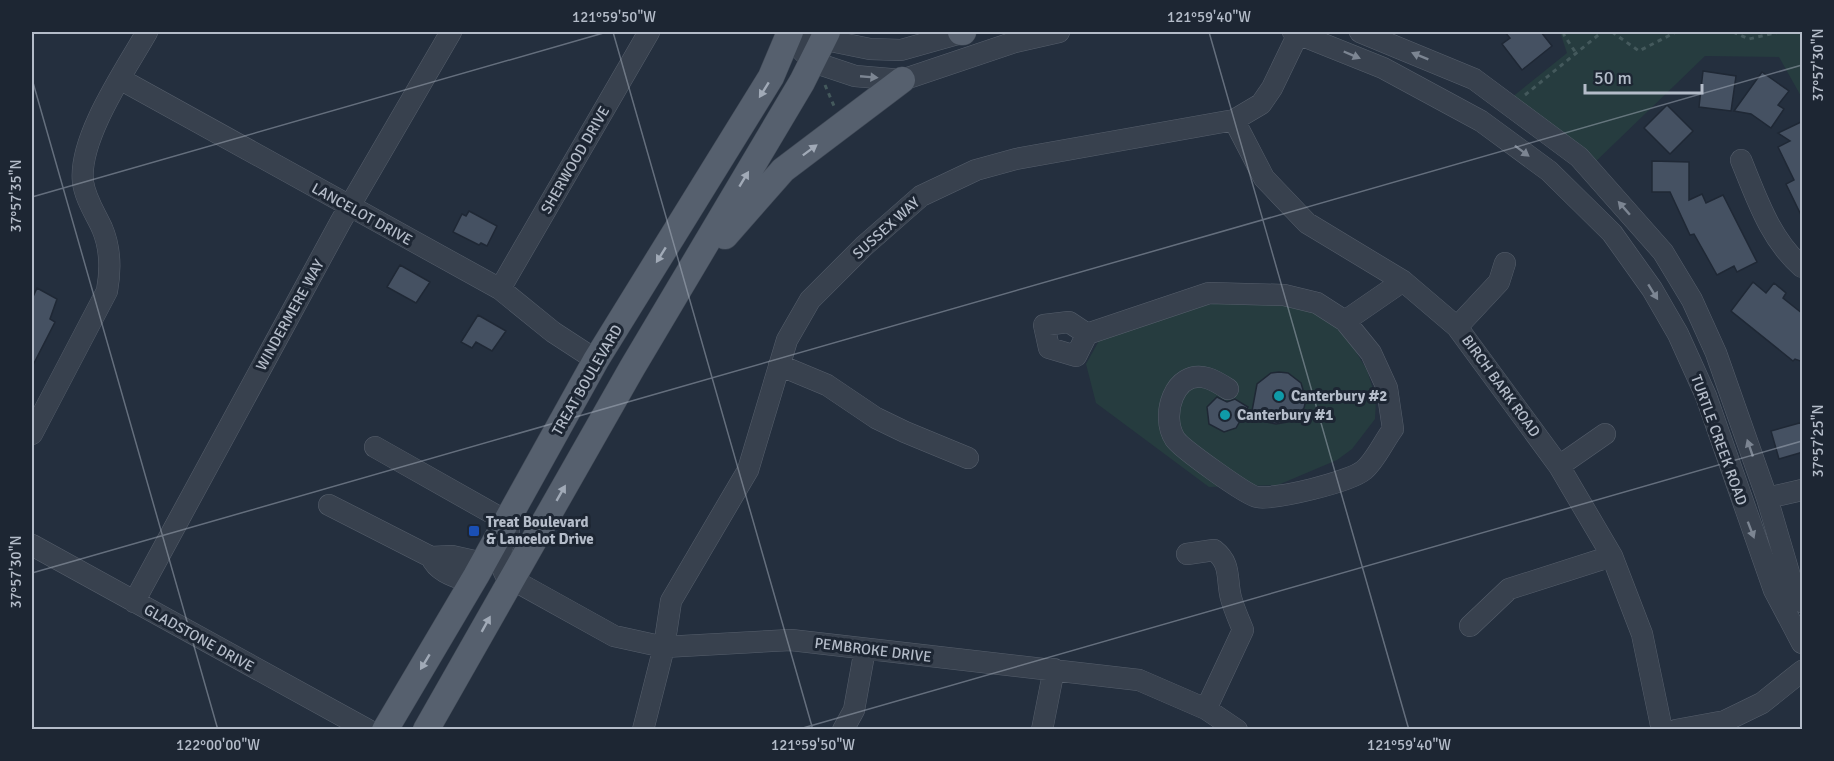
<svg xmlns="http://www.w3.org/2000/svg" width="1834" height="761" font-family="Signika,sans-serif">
<rect width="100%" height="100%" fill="#242f3e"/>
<!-- green -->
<path fill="#263c3f" d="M1560,32h242v66l-23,-41 -74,-1 -116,112 -83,-66 61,-49z
M1258,301l47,6 25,13 20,22 17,28 9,29 -1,20 -23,30 -15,11 -59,25 -69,2 -113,-84 -10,-39 14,-25 101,-33 18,-3z"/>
<!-- building -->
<path fill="#455162" stroke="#1f2835" stroke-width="1.5" d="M1505,32h36l11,14 -30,24 -20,-26 8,-6z
M1703,71l33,5 -5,35 -32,-4z
M1762,72l27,19 -11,14 6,4 -13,19 -20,-14 -17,-3z
M1667,105l26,26 -23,23 -26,-26z
M1803,121v98l-17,-35 8,-4 -16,-33 12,-6 -12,-8z
M1652,161l37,1v38l13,-6 4,9 17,-8 34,67 -20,10 -3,-6 -17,9 -23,-41 -4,1 -20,-43h-18z
M469,211l28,15 -10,20 -6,-3 -2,2 -26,-13 9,-18 4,2z
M400,265l30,17 -14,21 -29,-16z
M1753,282l13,11 8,-10 12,10 -3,5 20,16v48l-8,-3 -2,2 -62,-50z
M37,288l20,11 -7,20 5,3 -23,45v-68z
M478,315l28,16 -14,20 -16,-9 -4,6 -11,-6z
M1279,372l9,1 13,10 5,17 -2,8 -11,13 -17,3 -9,-2 -15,-11 5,-27 14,-11z
M1217,397l10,5 8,-3 13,8 -12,21 -12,4 -15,-8 -2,-17z
M1803,422v30l-24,7 -8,-28z"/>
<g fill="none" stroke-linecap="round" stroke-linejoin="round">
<defs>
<path id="minor" d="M1293,32l90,36 98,53 68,50 63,62 40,56 26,45 28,62 68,194 28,53
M1360,32l114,47 105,78 84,95 29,48 24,53 51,145 25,85 10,19
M788,36l25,26 42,14 47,4 113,-38 44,-10
M811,37l59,12 31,1 64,-18
M120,79l380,210 53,43 43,28
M1234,120l30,58 43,45 96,58 54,46 102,139 53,90 30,78 20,96
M1741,160c16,39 29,79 61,107
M500,289l149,-257
M1345,321l58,-40
M1457,327l42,-45 6,-19
M1087,334l-18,-12 -25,3 5,23 27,8 11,-22 122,-41 75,2 33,8 28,18 26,32 16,35 6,41c-9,12 -18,32 -29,41 -14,12 -89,30 -107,27 -11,-2 -76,-49 -82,-58 -15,-23 -1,-70 32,-61 7,2 15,7 21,11
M779,365l48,20 49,33 29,14 63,26
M32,434l75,-143c4,-22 4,-42 -5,-63 -7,-15 -17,-30 -19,-46 -5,-44 43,-113 64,-150
M375,447l131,74
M1559,466l46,-32
M1767,498l35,-8
M329,505l102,52c7,16 25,20 41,26
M509,532c-9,16 -12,28 -3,44l108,60 50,11 127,-7 348,40 67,29 31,21
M32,545l336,185
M1187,554l27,-4c18,14 12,29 17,48 3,11 8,22 12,32l-37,79
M431,557l21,-1 31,7
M134,602l207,-381 110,-189
M1470,626l39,-37 103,-33
M643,730l21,-83 7,-46 77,-131 39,-130 23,-40 54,-54 57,-50 55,-26 40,-11 218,-39 27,-16 11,-16 27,-56
M843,730l11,-20 11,-61
M1042,730l12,-61
M1676,730l49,-9 37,-18 40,-32"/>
<path id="major" d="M961,32h2
M725,236l58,-66 119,-90
M385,730l91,-154 120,-216 175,-283 19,-45
M426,730l206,-362 170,-286 25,-50"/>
</defs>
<!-- minor casing -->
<use href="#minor" stroke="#565f6c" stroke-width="22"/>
<!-- major casing -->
<use href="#major" stroke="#414a57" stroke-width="27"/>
<!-- path -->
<path stroke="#44595c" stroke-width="3" stroke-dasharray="4.5 4.5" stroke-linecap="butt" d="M1564,32v3l12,18
M1612,32l27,19 37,-19
M1733,32l16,7 30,-7
M825,85l9,21
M1525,95l77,-63"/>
<!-- minor -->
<use href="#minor" stroke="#38414e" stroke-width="21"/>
<!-- major -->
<use href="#major" stroke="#56606e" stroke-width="26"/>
</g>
<!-- one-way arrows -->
<defs><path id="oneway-solid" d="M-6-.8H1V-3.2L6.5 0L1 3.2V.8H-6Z" transform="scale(1.5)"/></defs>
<g fill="#7c8592">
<use href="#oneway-solid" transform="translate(1352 55) rotate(23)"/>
<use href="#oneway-solid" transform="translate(1420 56) rotate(-158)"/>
<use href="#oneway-solid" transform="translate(869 77) rotate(5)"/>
<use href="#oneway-solid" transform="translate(1522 151) rotate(37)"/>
<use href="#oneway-solid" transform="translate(1624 208) rotate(-131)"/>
<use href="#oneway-solid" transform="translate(1653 292) rotate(58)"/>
<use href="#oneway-solid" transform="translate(1750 448) rotate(-109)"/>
<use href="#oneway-solid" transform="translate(1751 530) rotate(69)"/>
</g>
<g fill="#a1aab7">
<use href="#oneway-solid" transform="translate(764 90) rotate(122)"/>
<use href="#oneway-solid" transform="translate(810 150) rotate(-37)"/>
<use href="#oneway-solid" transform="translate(744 179) rotate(-59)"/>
<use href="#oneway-solid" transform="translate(661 255) rotate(122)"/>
<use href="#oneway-solid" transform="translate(561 493) rotate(-60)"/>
<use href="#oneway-solid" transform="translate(486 624) rotate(-61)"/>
<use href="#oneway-solid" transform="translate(425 662) rotate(121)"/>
</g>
<!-- ticks -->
<path fill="none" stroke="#b4bcc9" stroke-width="1.5" stroke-opacity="0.45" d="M613,32l200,698M1209,32l200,698M32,79l186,651M32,197l575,-165M32,573l1770,-508M796,730l1006,-289"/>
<!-- markers -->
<g fill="#0f9aa8" stroke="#1d2633" stroke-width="2">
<circle cx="1279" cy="396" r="6"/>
<circle cx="1225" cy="415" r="6"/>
</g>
<rect fill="#1a4fb4" stroke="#1d2633" stroke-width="2" x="468" y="525" width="12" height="12" rx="3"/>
<g text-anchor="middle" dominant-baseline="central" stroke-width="6" stroke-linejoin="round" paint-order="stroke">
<!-- street labels -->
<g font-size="15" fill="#b4bcc9" stroke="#1d2633">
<text transform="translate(575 160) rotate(-60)">SHERWOOD DRIVE</text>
<text transform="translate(362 214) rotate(29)">LANCELOT DRIVE</text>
<text transform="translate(886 228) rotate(-42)">SUSSEX WAY</text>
<text transform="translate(290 315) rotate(-61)">WINDERMERE WAY</text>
<text transform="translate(587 380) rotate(-60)">TREAT BOULEVARD</text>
<text transform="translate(1501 386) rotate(54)">BIRCH BARK ROAD</text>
<text transform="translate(1719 440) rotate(70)">TURTLE CREEK ROAD</text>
<text transform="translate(199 638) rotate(29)">GLADSTONE DRIVE</text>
<text transform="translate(873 650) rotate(7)">PEMBROKE DRIVE</text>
</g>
<!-- poi labels -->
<g font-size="15" font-weight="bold" fill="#b4bcc9" stroke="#1d2633" text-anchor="start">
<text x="1291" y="396">Canterbury #2</text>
<text x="1237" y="415">Canterbury #1</text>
<text x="486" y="522">Treat Boulevard<tspan x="486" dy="17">&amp; Lancelot Drive</tspan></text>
</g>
</g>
<!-- border -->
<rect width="1834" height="761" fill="none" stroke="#1d2633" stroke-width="66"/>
<!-- scale -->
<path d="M1585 84v9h117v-9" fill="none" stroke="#b4bcc9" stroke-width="3"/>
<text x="1594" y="84" font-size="18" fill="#b4bcc9" stroke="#1d2633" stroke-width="4.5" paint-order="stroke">50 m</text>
<rect x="33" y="33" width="1768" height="695" fill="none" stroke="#b4bcc9" stroke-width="2"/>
<g font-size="15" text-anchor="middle" fill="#b4bcc9">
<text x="614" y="22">121°59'50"W</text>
<text x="1209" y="22">121°59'40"W</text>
<text transform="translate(1818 65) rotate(-90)" y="5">37°57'30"N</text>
<text transform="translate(16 196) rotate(-90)" y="5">37°57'35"N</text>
<text transform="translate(1818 441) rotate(-90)" y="5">37°57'25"N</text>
<text transform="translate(16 572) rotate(-90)" y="5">37°57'30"N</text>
<text x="218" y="750">122°00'00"W</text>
<text x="813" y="750">121°59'50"W</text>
<text x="1409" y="750">121°59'40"W</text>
</g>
</svg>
